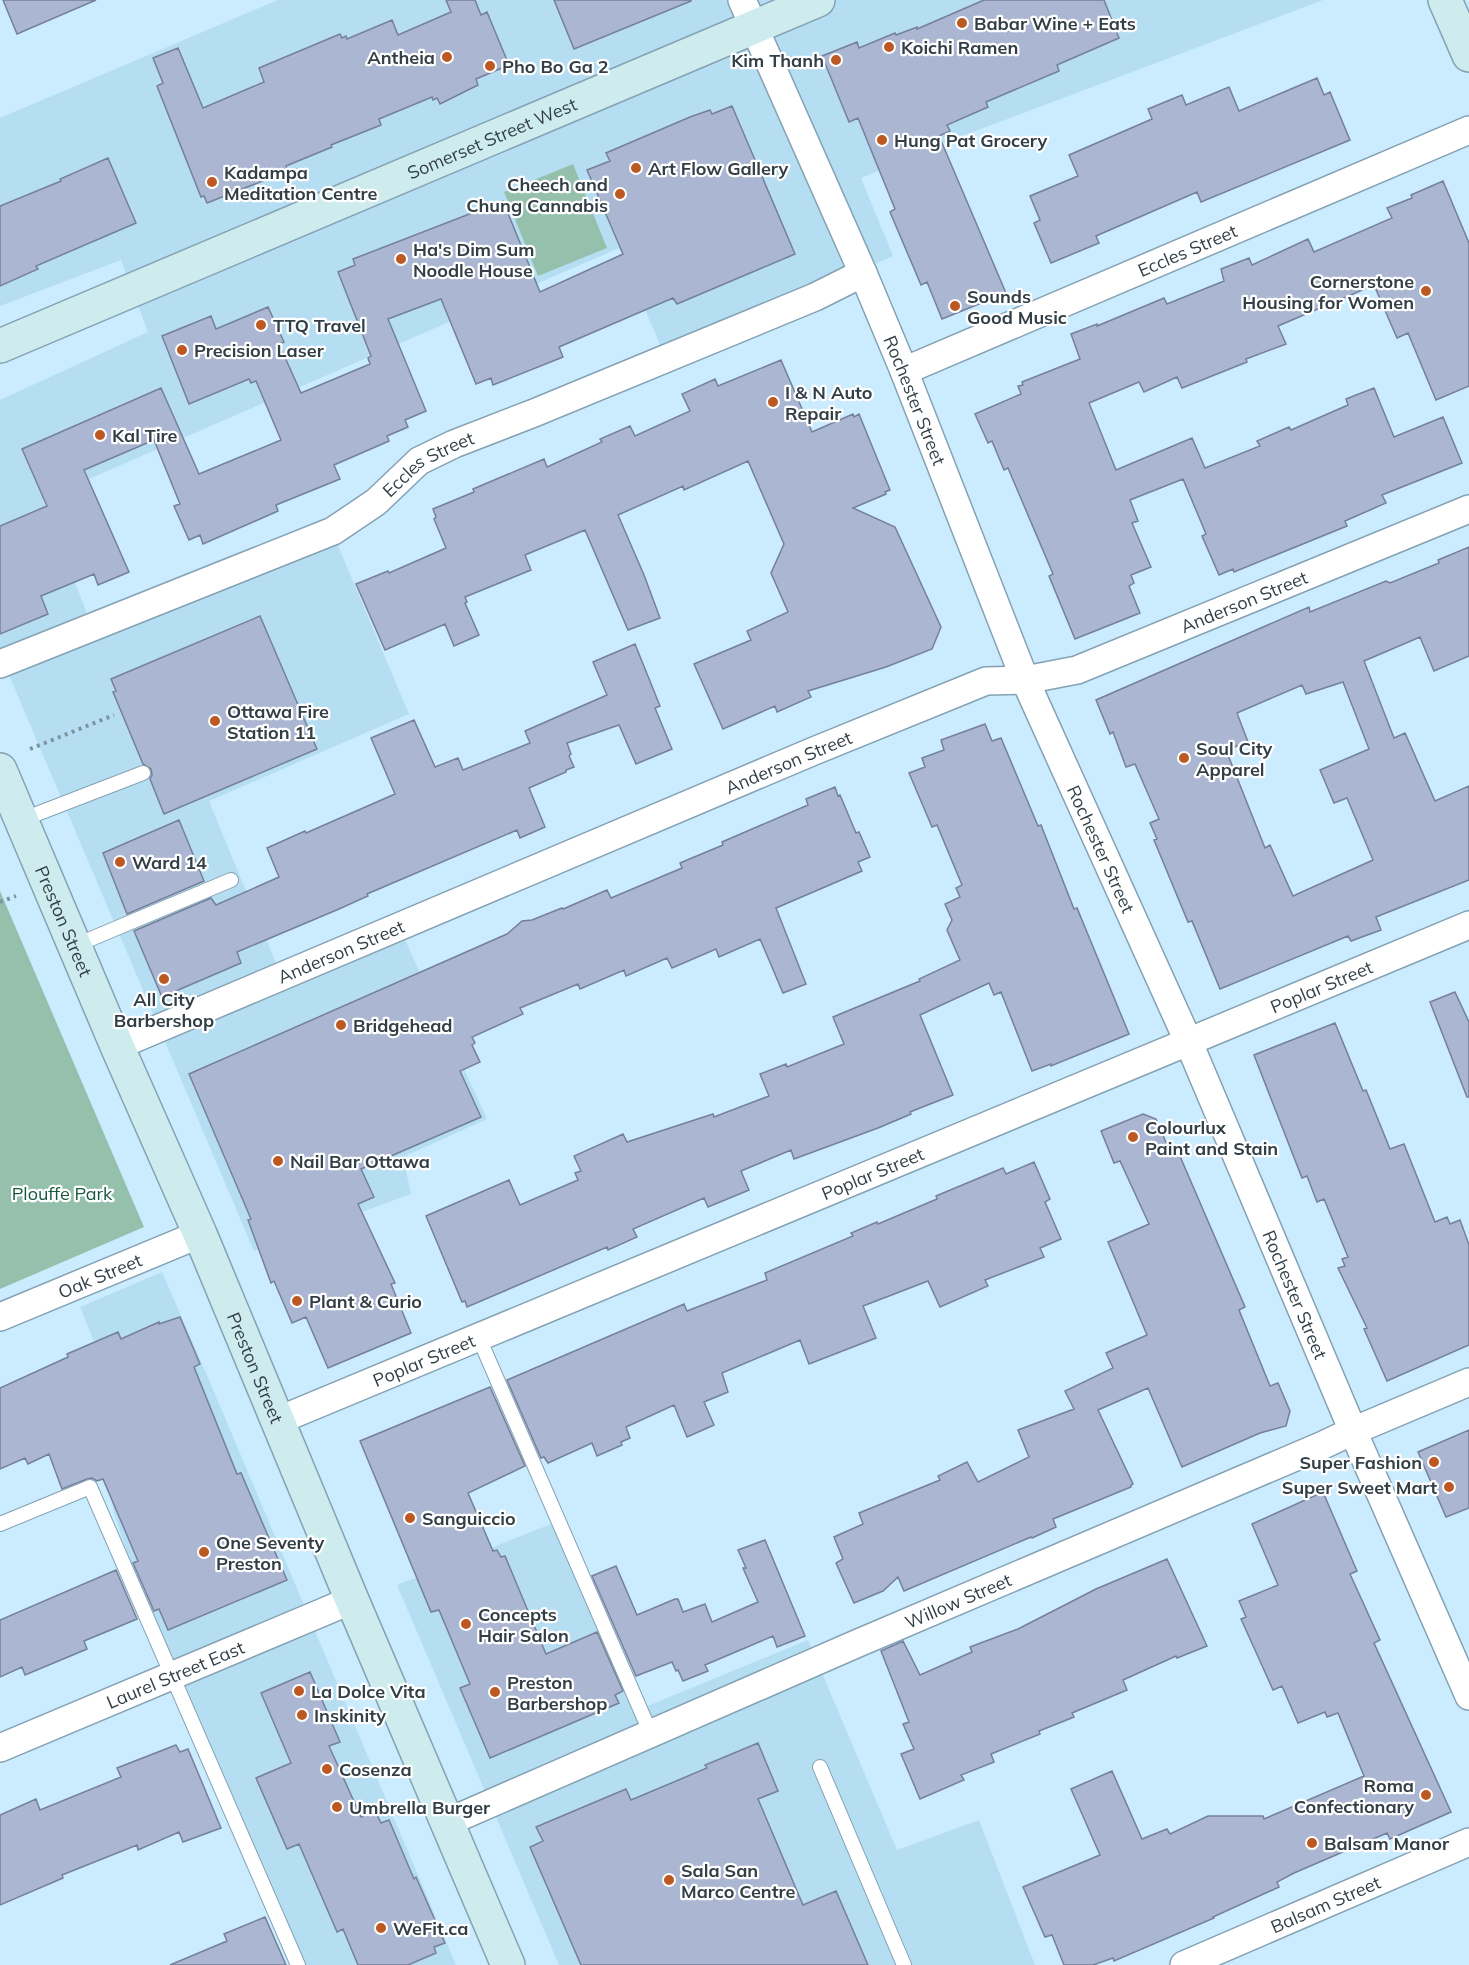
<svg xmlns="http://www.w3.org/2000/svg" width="1469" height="1965" font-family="Mulish,sans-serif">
<rect width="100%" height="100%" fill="#cbebfe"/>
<!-- built -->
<path fill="#b6def3" d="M278,0h1045l-369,139 -93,39 32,78 -229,98 -45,-106 -576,251 48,125 240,-95 78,185 -200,87 78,189 118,-50 82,179 -84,38 8,37 -157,57 -254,-597v-254l148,-68 -27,-72 -121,46v-188z
M162,1272l47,108 247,585h-165l-119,-276 -58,-176 -12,-68 27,-17 -49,-121z
M551,1524l87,186 170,-70 89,210 82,-30 56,145h-476l-162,-380z"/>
<!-- green -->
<path fill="#95c1ac" d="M573,164l34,84 -69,28 -34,-84z
M0,891l144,336 -144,62z"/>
<!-- building -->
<path fill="#aab6d2" stroke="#75809a" stroke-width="1.5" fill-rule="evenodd" d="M3,0h93l-79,34z
M446,0h29l6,15 6,-3 22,53 -33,14 2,6 -38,19 -3,-6 -4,2 -1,-3 -53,22 2,6 -50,20 1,2 -46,19 2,5 -81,32 -3,-7 -3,1 -44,-111 6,-3 -10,-25 25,-10 25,60 61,-26 -5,-14 81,-34 2,4 4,-2 1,3 45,-19 6,15 53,-23z
M554,0h137v1l-117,48z
M984,0h120l15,38 -62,27 2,6 -73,31 2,5 -41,18 3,6 -11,5 67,157 -64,26 -15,-37 -6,3 -31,-73 5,-3 -37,-91 -9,4 -27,-66 35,-14 2,6 36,-15 1,2 21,-8v2z
M1317,78l7,17 6,-3 20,48 -149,62 -4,-10 -101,44 3,7 -48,20 -17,-40 6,-3 -10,-24 48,-20 -9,-21 83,-36 -4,-10 34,-14 4,10 43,-18 10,24z
M732,106l63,148 -118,50 -4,-6 -114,49 4,10 -70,28 -2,-7 -15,6 -35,-85 -53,20 38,92 -21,9 3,7 -21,9 2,5 -55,24 6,14 -64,26 2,6 -75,33 -3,-9 -11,5 -15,-34 6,-2 -26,-64 -70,30 45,102 -31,13 -4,-11 -53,22 7,18 -48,20v-108l47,-20 -25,-57 139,-61 38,86 82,-34 -25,-59 -5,2 -2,-4 -60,25 -27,-68 49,-20 5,13 52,-22 16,35 -5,2 22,49 69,-29 -2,-6 3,-2 -33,-84 17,-7 -2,-6 150,-58 37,91 83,-38 -36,-84 23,-9 -4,-8 84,-36 20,-7 2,4z
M108,158l28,65 -100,43 2,3 -38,17v-80l61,-25 -1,-2z
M1443,181l26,62v143l-33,14 -28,-67 -11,5 -23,-53 -96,41 8,18 -40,15 1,3 -65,26 -5,-11 -33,15 -5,-10 -50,21 27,67 76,-32 13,30 55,-22 -3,-5 32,-14 2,3 57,-25 -2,-6 28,-11 20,49 49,-20 19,46 -80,32 4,8 -41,18 2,5 -113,46 -1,-3 -14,6 -17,-39 4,-2 -23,-55 -53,21 8,21 -6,2 19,44 -20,8 3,8 -5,3 11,27 -65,26 -26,-63 4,-2 -45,-106 -4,2 -12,-29 -4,2 -13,-29 46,-20 -3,-8 5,-1 -1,-3 58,-23 -9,-25 26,-10v2l67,-28 3,6 57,-23 -3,-12 28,-11 3,7 56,-26 6,13 78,-34 -5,-10 25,-10 -1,-3z
M781,360l31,72 41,-18 1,3 5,-3 31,76 -5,2 1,2 -33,14 42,19 46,100 -9,22 -46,18 -78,24 3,6 -34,15 -2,-6 -52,23 -29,-65 57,-24 -4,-9 41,-19 -17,-39 13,-29 -36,-83 -64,29 -1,-4 -65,29 26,60 16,43 -32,12 -43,-100 -60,25 6,15 -66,27 2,5 -2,1 14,32 -25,11 -9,-22 -60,26 -29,-66 32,-13 1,2 57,-25 -12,-29 2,-2 -3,-8 41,-17 -1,-3 71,-30 3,8 55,-25 -2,-3 30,-13 5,10 55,-25 -8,-17 33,-15 3,7z
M1469,547v109l-35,15 -14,-34 -56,24 30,77 11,-5 30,68 34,-15v94l-93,37 5,13 -30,11 -3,-5 -128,53 -28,-68 -4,1 -34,-82 3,-1 -7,-16 9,-4 -24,-55 -9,3 -13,-35 -3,2 -14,-34 213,-93 1,5 76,-31 4,2 49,-20 -1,-3zM1343,682l26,67 -49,21 14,33 13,-5 26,62 -80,36 -23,-51 -5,3 -39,-98 22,-8 -11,-29 65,-28 4,9z
M260,616l57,133 -153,65 -14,-35 2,-4 -1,-6 -8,-5 -30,-72 3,-1 -5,-12z
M635,644l25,62 -5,2 17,41 -36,15 -17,-39 -52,18 4,11 -2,2 5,11 -8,3v2l-37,16 16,39 -25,11 -3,-8 -150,64 1,2 -29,13 -102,43 4,11 -79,34 -28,-66 77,-33 5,7 63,-28 -12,-29 38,-17 1,2 89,-39 -24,-56 43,-18 21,47 23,-9 5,12 67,-27 -5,-12 82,-36 -14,-33z
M985,724l7,17 9,-3 37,88 3,-1 33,84 3,-1 52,126 -78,32v-2l-19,7 -31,-79 -7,3 -5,-12 -69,32 33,80 -43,17 1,2 -33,14 -84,31 -3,-9 -50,21 8,19 -41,17 -4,-9 -71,31 4,8 -29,13 -1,-3 -140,60 -2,-6 -3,1 -36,-86 83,-36 11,25 58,-25 -3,-7 6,-2 -7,-15 49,-22 4,8 86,-28 1,3 55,-21 -9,-22 26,-10 1,3 57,-23 -11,-27 87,-36 -1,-2 41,-19 -13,-30 5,-10 -7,-16 15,-7 -4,-9 6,-3 -25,-60 -5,2 -23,-54 16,-6 -3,-9 22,-8 -3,-10z
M835,787l3,9 2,-1 16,38 3,-1 11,25 -12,5 4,9 -86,37 30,76 -23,9 -23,-54 -41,18 -3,-8 -44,19 -5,-10 -41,18 -2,-6 -44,19 -2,-5 -58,24 3,6 -51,23 3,6 -3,2 8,17 -20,9 21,46 -120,52 13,28 -16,7 37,79 -4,1 20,49 -83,35 -22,-51 -14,6 -18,-42 -3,2 -23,-63 3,-1 -62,-145 318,-140 15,-13 10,-1 30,-12 1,1 44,-19 4,8 71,-30 -2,-5 43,-18 -1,-3 86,-37 -2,-6z
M179,820l25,61 -77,33 -24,-61z
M1455,992l14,30v75h-2l-37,-95z
M1335,1023l28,68 3,-1 24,59 14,-5 31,78 12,-5 3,7 10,-4 9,25v100l-82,36 -23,-52 3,-1 -29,-60 7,-2 -3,-7 6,-2 -24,-58 -7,3 -10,-26 -5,2 -48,-123z
M1143,1114l13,5 12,28 2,-1 1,3 5,-2 69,160 -6,3 31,76 8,-3 12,28 -4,15 -26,7 -78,34 -34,-79 -50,22 35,74 -2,1v2l-78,32 3,8 -24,11 -1,-1 -127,54 -6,-14 -15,14 -29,12 -18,-40 7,-4 -9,-22 29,-13 -4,-11 81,-33 -2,-4 29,-14 11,20 51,-25 -11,-27 56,-21 -9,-18 48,-23 -7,-15 41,-18 -39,-93 41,-18 -29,-63 -6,2 -13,-32z
M1034,1162l16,37 -5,3 16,37 -21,9 4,9 -59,23 3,6 -48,21 -12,-26 -65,25 13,32 -67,26 -9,-24 -78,33 6,19 -24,10 10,23 -27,12 -13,-32 -48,22 4,11 -9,4 1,3 -25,11 -5,-13 -44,20 -4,-6 -3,1 -34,-78 177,-76 3,7 80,-31 -2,-7 88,-37 -2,-3 26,-11 1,2 59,-25 -1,-3 67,-28 3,6z
M180,1317l20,47 -6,3 43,107 4,-1 46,107 -119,50 -9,-21 -5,2 -21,-48 5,-2 -35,-82 -6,2 -5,-3 -5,1 -25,10 -13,-35 -21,10 -3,-6 -25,11v-81l68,-31 -1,-3 51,-22 3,7 38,-17v2z
M490,1387l35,79 -57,27 25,58 4,-1 4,7 4,-1 41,98 51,-22 26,59 -8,4 4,8 -129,55 -30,-70 10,-4 -31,-74 -8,2 -71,-171z
M1469,1430v78l-23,9 -28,-65z
M1323,1492l34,79 -7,3 30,66 -6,3 77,169 -61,27 -3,-6 -93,40 -17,9 2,5 -66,30 1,1 -100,43 -1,-3 -20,7h-29l-12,-30 -7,2 -22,-50 77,-32 -29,-66 41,-18 30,68 25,-10 3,5 38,-18h55l1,3 100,-43 -26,-63 -11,4 -2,-5 -27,11 -16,-37 -9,4 -32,-71 5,-2 -7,-16 39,-16 -26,-61z
M765,1540l40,96 -28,11 -4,-11 -68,29 3,6 -25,10 -5,-11 -2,1 -4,-9 -36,14 -44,-100 24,-10 21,49 38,-16h3l5,13 22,-8 7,18 46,-20 -15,-34h3l-8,-18z
M1167,1559l40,87 -30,12 -1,-2 -53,24 4,10 -55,23 2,4 -35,14 1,3 -49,20 3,8 -33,13 3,5 -44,19 -19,-45 13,-5 -11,-25 6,-2 -28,-71 22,-10 17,34 52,-23 -2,-5 48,-18 78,-40z
M116,1570l21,49 -53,22 3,8 -62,26 -3,-8 -22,10v-57z
M310,1672l30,70 -11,4 32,71 14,-6 6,12 8,-3 25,59 2,-2 29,66 -11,4 2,6 -28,12h-50l-15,-36 -6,3 -38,-88 -12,5 -31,-71 35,-15 -30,-70z
M758,1743l20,48 -20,8 45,106 33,-14 32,74h-287l-51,-118 13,-6 -7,-14 90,-38 5,11 76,-32 -2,-3z
M176,1745l4,7 8,-3 33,79 -38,14 -4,-10 -41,18 -1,-5 -75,30 1,3 -63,27v-90l36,-16 4,11 81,-33 -4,-9z
M265,1917l21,48h-116l57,-24 -3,-7z"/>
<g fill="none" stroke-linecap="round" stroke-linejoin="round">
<defs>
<path id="lane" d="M21,820l122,-47
M74,946l157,-66
M479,1338l172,396
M0,1524l90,-37 208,478
M820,1767l84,198"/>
<g id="street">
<path id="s1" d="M742,0l121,273 41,98 121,309 164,363 164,388 116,265"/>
<path id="s2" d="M904,371l565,-241"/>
<path id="s3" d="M0,664l333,-133 43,-29 43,-41 35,-17 80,-31 281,-116 48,-24"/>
<path id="s4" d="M117,1046l697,-295 172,-70 39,-1 52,-10 392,-161"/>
<path id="s5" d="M0,1317l200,-83"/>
<path id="s6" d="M277,1421l1192,-496"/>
<path id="s7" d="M0,1748l352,-148"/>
<path id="s8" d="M448,1822l408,-178 465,-198 32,-15 116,-49"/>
<path id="s9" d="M1184,1965l285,-123"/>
</g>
<g id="secondary">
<path d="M1445,0l24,55"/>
<path id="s10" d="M0,346l818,-346"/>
<path id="s11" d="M0,770l117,276 83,188 152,366 156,365"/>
</g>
</defs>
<!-- lane casing -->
<use href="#lane" stroke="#84a2b4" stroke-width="16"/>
<!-- street casing -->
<use href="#street" stroke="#84a2b4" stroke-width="30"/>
<!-- secondary casing -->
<use href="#secondary" stroke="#84a2b4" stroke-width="36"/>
<!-- path -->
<path stroke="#7d94a0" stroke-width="4" stroke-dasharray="3 4.5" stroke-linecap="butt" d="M30,749l84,-34
M0,902l16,-6"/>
<!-- lane -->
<use href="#lane" stroke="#fff" stroke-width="14"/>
<!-- street -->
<use href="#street" stroke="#fff" stroke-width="27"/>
<!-- secondary -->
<use href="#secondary" stroke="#ceeced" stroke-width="33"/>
</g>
<!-- markers -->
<g fill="#bc5822" stroke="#fff" stroke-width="2">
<circle cx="962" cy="23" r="6"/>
<circle cx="889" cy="47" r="6"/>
<circle cx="447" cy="57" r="6"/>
<circle cx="836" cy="60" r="6"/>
<circle cx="490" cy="66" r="6"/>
<circle cx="882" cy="140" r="6"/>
<circle cx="636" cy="168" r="6"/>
<circle cx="212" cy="182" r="6"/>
<circle cx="620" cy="194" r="6"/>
<circle cx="401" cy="259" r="6"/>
<circle cx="1426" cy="291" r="6"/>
<circle cx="955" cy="306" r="6"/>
<circle cx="261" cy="325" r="6"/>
<circle cx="182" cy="350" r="6"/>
<circle cx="773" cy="402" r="6"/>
<circle cx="100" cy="435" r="6"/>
<circle cx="215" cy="721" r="6"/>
<circle cx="1184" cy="758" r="6"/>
<circle cx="120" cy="862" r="6"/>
<circle cx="164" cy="979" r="6"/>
<circle cx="341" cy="1025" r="6"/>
<circle cx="1133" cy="1137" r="6"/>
<circle cx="278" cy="1161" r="6"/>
<circle cx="297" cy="1301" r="6"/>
<circle cx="1434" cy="1462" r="6"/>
<circle cx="1449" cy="1487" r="6"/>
<circle cx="410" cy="1518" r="6"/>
<circle cx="204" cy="1552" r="6"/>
<circle cx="466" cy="1624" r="6"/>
<circle cx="299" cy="1691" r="6"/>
<circle cx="495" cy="1692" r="6"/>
<circle cx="302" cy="1715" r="6"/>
<circle cx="327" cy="1769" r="6"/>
<circle cx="1426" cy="1795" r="6"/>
<circle cx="337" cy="1807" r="6"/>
<circle cx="1312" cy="1843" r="6"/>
<circle cx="669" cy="1880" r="6"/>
<circle cx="381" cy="1928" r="6"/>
</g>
<g text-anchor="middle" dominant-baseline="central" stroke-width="4.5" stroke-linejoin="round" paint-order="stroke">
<!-- poi labels -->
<g font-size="18" font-weight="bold" fill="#323f46" stroke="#fff" text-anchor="start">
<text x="974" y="23">Babar Wine + Eats</text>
<text x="901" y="47">Koichi Ramen</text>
<text x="435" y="57" text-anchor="end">Antheia</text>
<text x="824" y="60" text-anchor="end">Kim Thanh</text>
<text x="502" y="66">Pho Bo Ga 2</text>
<text x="894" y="140">Hung Pat Grocery</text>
<text x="648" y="168">Art Flow Gallery</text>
<text x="224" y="172">Kadampa<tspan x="224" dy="21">Meditation Centre</tspan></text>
<text x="608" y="184" text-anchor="end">Cheech and<tspan x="608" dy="21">Chung Cannabis</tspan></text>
<text x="413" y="249">Ha's Dim Sum<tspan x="413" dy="21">Noodle House</tspan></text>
<text x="1414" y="281" text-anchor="end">Cornerstone<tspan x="1414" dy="21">Housing for Women</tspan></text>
<text x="967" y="296">Sounds<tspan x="967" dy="21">Good Music</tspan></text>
<text x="273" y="325">TTQ Travel</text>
<text x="194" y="350">Precision Laser</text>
<text x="785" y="392">I &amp; N Auto<tspan x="785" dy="21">Repair</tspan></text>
<text x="112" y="435">Kal Tire</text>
<text x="227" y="711">Ottawa Fire<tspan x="227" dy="21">Station 11</tspan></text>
<text x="1196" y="748">Soul City<tspan x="1196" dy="21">Apparel</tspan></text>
<text x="132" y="862">Ward 14</text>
<text x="164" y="999" text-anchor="middle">All City<tspan x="164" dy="21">Barbershop</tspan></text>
<text x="353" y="1025">Bridgehead</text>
<text x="1145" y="1127">Colourlux<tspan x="1145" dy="21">Paint and Stain</tspan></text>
<text x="290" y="1161">Nail Bar Ottawa</text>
<text x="309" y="1301">Plant &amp; Curio</text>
<text x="1422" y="1462" text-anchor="end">Super Fashion</text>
<text x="1437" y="1487" text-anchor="end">Super Sweet Mart</text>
<text x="422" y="1518">Sanguiccio</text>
<text x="216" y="1542">One Seventy<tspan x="216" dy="21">Preston</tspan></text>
<text x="478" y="1614">Concepts<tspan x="478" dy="21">Hair Salon</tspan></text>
<text x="507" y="1682">Preston<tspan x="507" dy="21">Barbershop</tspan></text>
<text x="311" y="1691">La Dolce Vita</text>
<text x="314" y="1715">Inskinity</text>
<text x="339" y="1769">Cosenza</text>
<text x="1414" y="1785" text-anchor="end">Roma<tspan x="1414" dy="21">Confectionary</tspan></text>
<text x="349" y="1807">Umbrella Burger</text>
<text x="1324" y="1843">Balsam Manor</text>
<text x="681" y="1870">Sala San<tspan x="681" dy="21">Marco Centre</tspan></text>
<text x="393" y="1928">WeFit.ca</text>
</g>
<!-- street labels -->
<g font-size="18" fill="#323f46" stroke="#fff">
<text stroke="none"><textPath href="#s10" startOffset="534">Somerset Street West</textPath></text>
<text stroke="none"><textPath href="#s2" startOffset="308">Eccles Street</textPath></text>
<text stroke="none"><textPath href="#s1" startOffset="436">Rochester Street</textPath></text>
<text stroke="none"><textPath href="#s3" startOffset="476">Eccles Street</textPath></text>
<text stroke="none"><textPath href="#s4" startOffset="1215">Anderson Street</textPath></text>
<text stroke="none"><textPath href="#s4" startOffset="729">Anderson Street</textPath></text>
<text stroke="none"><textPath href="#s1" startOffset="922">Rochester Street</textPath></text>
<text stroke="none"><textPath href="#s11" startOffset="164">Preston Street</textPath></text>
<text stroke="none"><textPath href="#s4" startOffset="243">Anderson Street</textPath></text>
<text stroke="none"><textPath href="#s6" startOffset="1131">Poplar Street</textPath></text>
<text stroke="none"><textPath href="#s6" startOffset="645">Poplar Street</textPath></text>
<text stroke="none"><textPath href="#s5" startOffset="108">Oak Street</textPath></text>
<text stroke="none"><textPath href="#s1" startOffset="1408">Rochester Street</textPath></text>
<text stroke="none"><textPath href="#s6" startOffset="159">Poplar Street</textPath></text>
<text stroke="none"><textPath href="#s11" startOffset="650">Preston Street</textPath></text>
<text stroke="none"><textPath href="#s8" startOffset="556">Willow Street</textPath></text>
<text stroke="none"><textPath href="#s7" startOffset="190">Laurel Street East</textPath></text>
<text stroke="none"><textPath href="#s9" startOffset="154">Balsam Street</textPath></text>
</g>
<!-- park labels -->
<g font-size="18" fill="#195840" stroke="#fff">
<text x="62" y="1193">Plouffe Park</text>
</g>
</g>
</svg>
